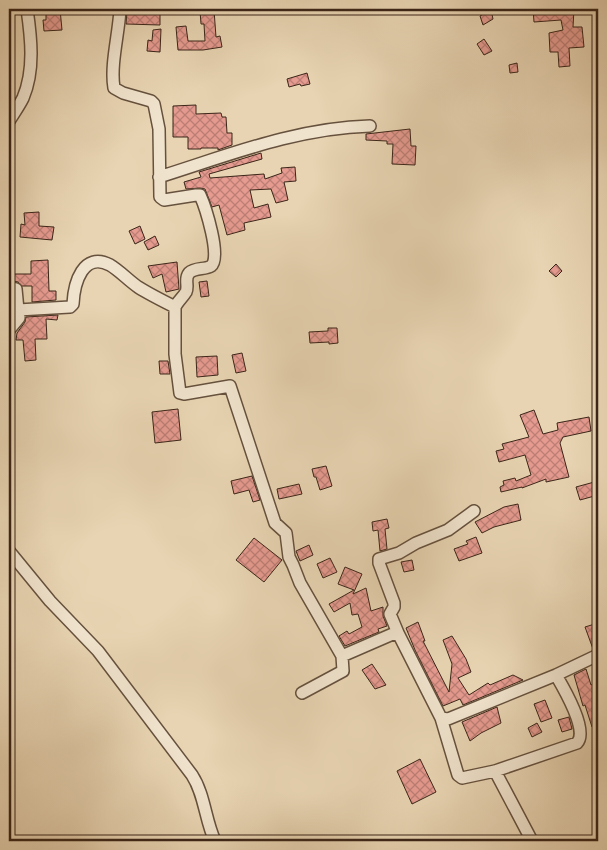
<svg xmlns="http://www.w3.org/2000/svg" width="607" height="850" font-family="'Libre Bodoni',serif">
<defs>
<pattern id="building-cross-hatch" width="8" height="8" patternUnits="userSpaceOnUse" patternTransform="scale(1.25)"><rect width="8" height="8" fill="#e69b90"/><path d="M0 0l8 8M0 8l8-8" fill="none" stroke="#bc7e75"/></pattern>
</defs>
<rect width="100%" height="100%" fill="#e8d4b2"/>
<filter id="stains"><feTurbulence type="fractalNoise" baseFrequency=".004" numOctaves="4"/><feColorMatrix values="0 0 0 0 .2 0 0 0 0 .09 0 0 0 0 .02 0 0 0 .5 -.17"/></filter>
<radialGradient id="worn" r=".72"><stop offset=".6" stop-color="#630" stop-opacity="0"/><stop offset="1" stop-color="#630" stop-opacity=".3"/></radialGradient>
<!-- building -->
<path fill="url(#building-cross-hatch)" stroke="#3b2518" d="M46,9h14l2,21 -18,1 -1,-11h3z
M533,9h41l-1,18h9l2,20 -15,1 1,18 -11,1 -1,-15h-8l-1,-19 14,-3 -2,-10 -27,2z
M214,10l2,27 4,-1 2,11 -19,3h-25l-2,-23 10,-1 2,15h17l-1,-17h-3l-1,-13z
M491,10l2,9 -10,6 -3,-9z
M127,11l33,1v13l-34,-1z
M161,29l-1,23 -13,-1 1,-11 4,1 1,-11z
M484,39l8,12 -8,4 -7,-11z
M517,63l1,9 -8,1 -1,-8z
M307,73l3,11 -9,2 -1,-2 -11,3 -2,-8z
M196,105v9l25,-1 1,4h4l1,16h5v12l-14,5v-2h-17v1h-13v-12h-15v-31z
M410,129l1,17h5l-1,19 -23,-1 1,-20h-6v-3l-21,-1v-6z
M261,153l1,6 -53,15 1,4 54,-4 1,5 17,-6 -1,-5 14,-1 1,14 -12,1 4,18 -12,3 -5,-14 -21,1 4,18 14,-4 3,13 -27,6 1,7 -18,5 -8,-30 -7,2 -7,-18 -5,-1 -14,1 -2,-7 17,-5 -2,-5z
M39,212v14l15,1 -2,13 -32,-3 1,-13 4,1 -1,-12z
M140,226l5,13 -10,5 -6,-13z
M155,236l4,9 -11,5 -4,-8z
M48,260l1,31h7v9l-24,2v-16h-10l-4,-4 -9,-2v-6h22v-13z
M177,262l2,27 -13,3 -4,-18 -9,4 -5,-12z
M556,264l6,7 -6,6 -7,-6z
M207,281l2,15 -8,1 -2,-15z
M58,315l-1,5 -11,-1 1,20h-12l1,21 -11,1 -2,-21h-7l1,-7 8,-11 1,-5z
M328,328h9l1,15 -9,1v-2l-19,1 -1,-11 19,-1z
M242,353l4,18 -10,2 -4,-18z
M217,356l1,19 -21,2 -1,-20z
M159,361h9l2,13h-10z
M178,409l3,31 -26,3 -3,-31z
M534,410l9,24 15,-4 -1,-7 32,-6 2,14 -28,6 -3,6 9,34 -23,5v-3l-24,9v-1l-21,5 -1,-5 4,-2 -1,-4 12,-3 1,3 15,-6 -6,-20 -26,7 -3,-11 8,-2 -2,-5 27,-7 -9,-22z
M326,466l6,20 -12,4 -4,-13h-2l-2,-8z
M252,476l8,24 -7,2 -4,-12 -15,4 -3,-13z
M598,481v14l-18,5 -4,-13z
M299,484l3,10 -23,5 -2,-10z
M518,504l3,16 -27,7 -12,6 -7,-11 29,-15z
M387,519l2,9 -4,1 2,20 -7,2 -2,-21 -5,1 -1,-9z
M476,537l6,16 -23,8 -5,-12 14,-5 -2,-3z
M254,538l28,22 -18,22 -28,-22z
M309,545l4,10 -13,6 -4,-10z
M330,558l7,14 -14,6 -6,-14z
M412,560l2,10 -10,2 -3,-10z
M345,567l17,7 -9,20 13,-6 5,23 12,-4v9l4,10 -9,3 1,3 -34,14 -6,-10 8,-5 2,3 13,-7 -4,-13 -6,1 -2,-12 -16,9 -5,-8 25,-14 -16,-6z
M418,622l7,19h-2l26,51 3,-28 -9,-24 9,-4 14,23 5,13 -13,6 11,17 19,-12 2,2 23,-10 10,5 -60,25 -3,-6 -17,7 -28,-56 -9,-22z
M598,623v25l-5,1 -8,-22z
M372,664l14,21 -11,4 -13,-19z
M586,669l5,16 2,-1 5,14v26l-6,3 -7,-22 -2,1 -9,-31z
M545,700l7,18 -11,4 -7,-18z
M497,707l4,16 -20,10 -11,8 -8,-19z
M569,717l3,12 -10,3 -4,-12z
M537,723l5,9 -10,5 -4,-9z
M420,759l16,33 -24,12 -15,-33z"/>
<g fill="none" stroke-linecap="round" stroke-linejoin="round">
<defs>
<path id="minor" d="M120,9c-1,24 -10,56 -6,79l9,5 28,8 3,3 5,25 1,68 4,3 32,-5h4c5,11 22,63 11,71 -6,4 -16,1 -22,7 -5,6 0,13 -3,19 -3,5 -8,9 -11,15
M9,121c5,-8 10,-15 14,-23 12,-28 8,-61 4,-89
M159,177c70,-22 137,-49 211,-51
M9,287l7,2 2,21 52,-3 3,-3c1,-21 10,-53 37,-39 10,6 18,15 28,22 11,7 25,14 37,20v47l5,39 4,1 46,-8 45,137 11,10 3,24 4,8 7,18 42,73 1,15 -41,22
M9,330l10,-12 -1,-8
M9,551l41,50 48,50 94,124c13,20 13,45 23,66
M398,633l-8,-19 4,-7v-4l-15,-40v-4l20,-6 17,-10 32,-13 26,-19
M342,656l53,-23h3l43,85 7,1 108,-44 42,-20
M441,718l17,57 4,3 33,-7 82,-28c12,-12 -14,-56 -21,-68
M495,771l37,70"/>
</defs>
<!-- minor casing -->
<use href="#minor" stroke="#66513e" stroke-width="14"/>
<!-- minor -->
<use href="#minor" stroke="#f0e3cd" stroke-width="11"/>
</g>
<!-- margin -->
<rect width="607" height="850" fill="none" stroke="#e8d4b2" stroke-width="30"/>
<rect x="10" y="10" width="587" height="830" fill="none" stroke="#3b2518" stroke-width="2.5"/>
<rect x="15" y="15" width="577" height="820" fill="none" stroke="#3b2518"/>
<rect width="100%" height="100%" filter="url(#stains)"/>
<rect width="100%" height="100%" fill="url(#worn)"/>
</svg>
